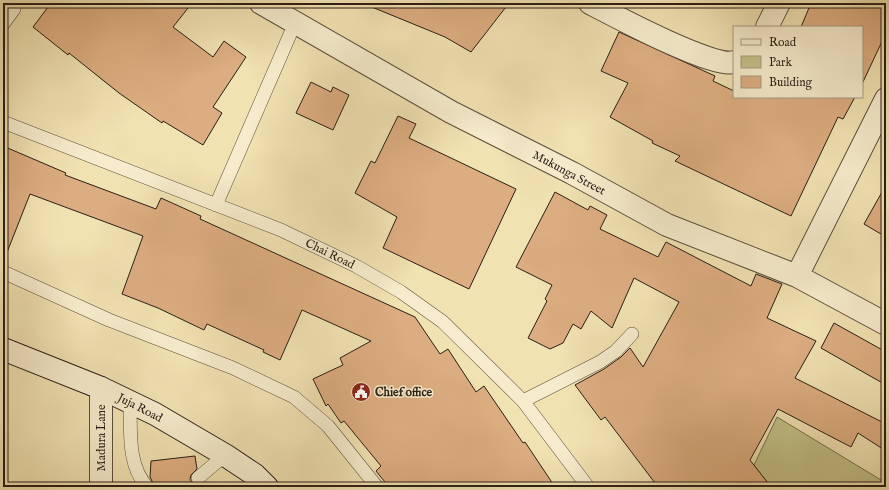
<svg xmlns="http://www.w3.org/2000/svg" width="889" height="490" font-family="'IM FELL English',serif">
<rect width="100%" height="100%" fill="#f1e2b2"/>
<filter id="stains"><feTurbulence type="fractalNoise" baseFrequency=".005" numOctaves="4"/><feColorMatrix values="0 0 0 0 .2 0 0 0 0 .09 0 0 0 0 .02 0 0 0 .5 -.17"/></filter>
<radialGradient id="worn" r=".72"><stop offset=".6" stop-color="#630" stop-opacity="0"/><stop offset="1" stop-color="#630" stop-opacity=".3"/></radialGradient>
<!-- green -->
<path fill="#c2c087" stroke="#766f4e" d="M777,417l109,66v4h-115l-17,-22z"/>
<!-- building -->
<path fill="#dcad80" stroke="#2b1e16" d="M51,3h141l-19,24 40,30 11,-16 22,16 -33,50 9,6 -19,32 -40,-24 -1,2 -43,-30 -50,-40 -1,2 -35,-28z
M362,3h147l-38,49 -26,-15z
M811,3h64l11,5v25l-24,51v-57h-61z
M619,32l96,44 -2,5 21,10v6h121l-12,22 -5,-2 -47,99 -116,-55 5,-5 -28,-13 1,-2 -43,-24 18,-34 -27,-12z
M311,82l20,10 2,-5 16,8 -16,35 -37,-17z
M398,116l18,8 -7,14 107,51 -47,100 -86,-41 14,-31 -42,-24 16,-32 4,2z
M3,146l63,27 -1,2 91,34 5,-11 40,18 -1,3 215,98 25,37 8,-5 28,43 8,-6 39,57 2,-1 30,45h-166l-13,-16 5,-5 -37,-45 -3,2 -13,-19 -2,2 -13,-27 30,-14 -3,-7 31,-17 -69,-31 -22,50 -17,-8 1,-2 -57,-26 -3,6 -46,-22 -36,-14 21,-58 -113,-42 -26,66 -1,-1z
M886,185v52l-22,-13z
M555,192l33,18 2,-4 17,9 -7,14 58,28 8,-15 85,44 5,-12 26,10 -15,34 49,23 -21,37 91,46v27l-28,-18 -7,14 -73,-38 -28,51 21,27h-113l-53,-70 -4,3 -26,-35 29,-16 17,-12 9,-9 13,19 36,-65 -45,-24 -22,50 -21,-17 -10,18 -8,-5 -10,19 -13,6 -22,-11 19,-37 -2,-2 7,-14 -36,-18z
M834,323l52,29v33l-65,-37z
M195,456l2,13 -6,6 -1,4 2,4 7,4h-44l-5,-10 1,-16z"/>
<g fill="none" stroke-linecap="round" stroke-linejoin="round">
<defs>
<path id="service" d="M3,24l11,-15
M3,122l278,108 75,36 45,26 42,30 80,79 65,86
M216,205l79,-182
M3,272l106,48 124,48 61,29 34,29 49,61
M523,401l77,-39 16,-11 16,-17
M130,402c1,30 -3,62 17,85
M198,478l27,-23"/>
<path id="minor" d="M261,3l190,109 121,61 95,52 130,51 89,48
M590,3c23,12 124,66 144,59
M767,27l12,-24
M797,276l89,-177
M101,487v-99"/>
<path id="secondary" d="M3,349l98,39 54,26 70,41 30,20 12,12"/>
</defs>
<!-- service casing -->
<use href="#service" stroke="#5c4f3d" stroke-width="14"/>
<!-- minor casing -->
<use href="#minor" stroke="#5c4f3d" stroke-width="24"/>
<!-- secondary casing -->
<use href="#secondary" stroke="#2b1e16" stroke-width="24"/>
<!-- service -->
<use href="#service" stroke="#f6eccd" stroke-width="13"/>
<!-- minor -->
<use href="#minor" stroke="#f6eccd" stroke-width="22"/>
<!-- secondary -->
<use href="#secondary" stroke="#f6eccd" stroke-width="22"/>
</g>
<!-- icons -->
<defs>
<symbol id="civic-disc" viewBox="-11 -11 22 22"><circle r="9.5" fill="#8f2418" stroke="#f6eccd"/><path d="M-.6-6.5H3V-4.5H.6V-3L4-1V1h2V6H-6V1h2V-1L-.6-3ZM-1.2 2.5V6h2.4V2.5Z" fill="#fff"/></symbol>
</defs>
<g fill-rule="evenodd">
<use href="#civic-disc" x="350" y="381" width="22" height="22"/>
</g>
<g text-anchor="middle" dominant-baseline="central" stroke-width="3" stroke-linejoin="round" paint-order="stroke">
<!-- street labels -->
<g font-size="12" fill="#2b1e16" stroke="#f6eccd">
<text transform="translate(569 173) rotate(28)">Mukunga Street</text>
<text transform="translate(330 254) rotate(26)">Chai Road</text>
<text transform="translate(140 408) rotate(27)">Juja Road</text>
<text transform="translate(101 438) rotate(-90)">Madura Lane</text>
</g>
<!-- poi labels -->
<g font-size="12" font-weight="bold" fill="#2b1e16" stroke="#f6eccd" text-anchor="start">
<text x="375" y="392">Chief office</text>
</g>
</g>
<!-- margin -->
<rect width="889" height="490" fill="none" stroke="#f1e2b2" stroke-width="16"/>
<rect x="4" y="4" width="881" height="482" fill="none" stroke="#2b1e16" stroke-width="2"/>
<rect x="8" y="8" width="873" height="474" fill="none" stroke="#2b1e16"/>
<!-- legend -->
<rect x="733" y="26" width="130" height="72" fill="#f6eccd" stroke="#a59a84"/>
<rect x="741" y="39" width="20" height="6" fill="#f6eccd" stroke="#a59a84"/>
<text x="769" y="46" font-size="12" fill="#2b1e16">Road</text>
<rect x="741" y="56" width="20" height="12" fill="#c2c087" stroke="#a59a84"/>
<text x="769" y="66" font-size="12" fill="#2b1e16">Park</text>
<rect x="741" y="76" width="20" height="12" fill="#dcad80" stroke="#a59a84"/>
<text x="769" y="86" font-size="12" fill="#2b1e16">Building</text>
<rect width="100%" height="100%" filter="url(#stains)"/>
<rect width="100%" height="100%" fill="url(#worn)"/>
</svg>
